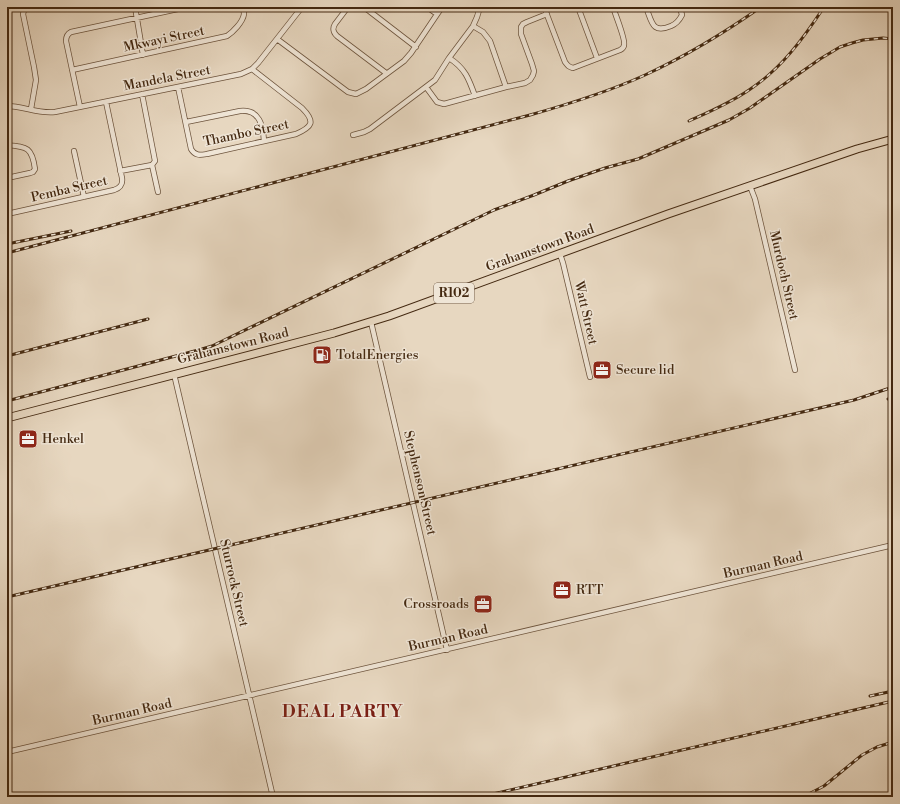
<svg xmlns="http://www.w3.org/2000/svg" width="900" height="804" font-family="'Libre Bodoni',serif">
<rect width="100%" height="100%" fill="#e7d7c0"/>
<filter id="stains"><feTurbulence type="fractalNoise" baseFrequency=".005" numOctaves="4"/><feColorMatrix values="0 0 0 0 .2 0 0 0 0 .09 0 0 0 0 .02 0 0 0 .5 -.17"/></filter>
<radialGradient id="worn" r=".72"><stop offset=".6" stop-color="#630" stop-opacity="0"/><stop offset="1" stop-color="#630" stop-opacity=".3"/></radialGradient>
<g fill="none" stroke-linecap="round" stroke-linejoin="round">
<defs>
<path id="minor" d="M25,7l-2,7 11,53 2,13 -5,29
M135,7l8,48
M348,7l-13,17c-3,5 -2,8 2,12l49,37
M364,7l52,40
M427,7l10,7
M544,7l21,55c3,4 4,5 8,6l47,-18c2,-1 4,-2 4,-5 2,-5 -9,-31 -11,-38
M578,7l19,51
M646,7c6,15 6,27 25,19 5,-2 8,-5 11,-11l-2,-8
M473,26l10,6 7,9 16,46
M277,39l71,53 8,2 10,-5 38,-28 7,-8 31,-46
M449,58c16,10 20,21 26,38
M72,70l155,-34c6,-4 16,-14 17,-22 0,-2 -1,-5 -1,-7
M178,87l13,62c4,7 9,6 16,5l89,-20c16,-7 20,-12 6,-26l-50,-39
M426,87l11,15 7,2 62,-17 19,-4 5,-3 3,-5 1,-4 -2,-7 -11,-30v-7l2,-3 4,-2 20,-8
M7,106c16,0 31,8 48,6l186,-38 11,-5 6,-6 44,-56
M80,107l-14,-66c0,-4 1,-7 5,-9l116,-25
M186,122l54,-11c20,-2 23,15 24,30
M353,135l11,-3 6,-3 65,-49 14,-22 24,-32 4,-9 3,-10
M7,145c20,2 25,2 28,24l-2,3 -3,1 -23,5
M74,151l10,46
M152,165l6,27
M120,171l32,-6 3,-4 -13,-67
M750,186l5,13 40,171
M7,214l107,-24c6,-2 9,-5 8,-12l-16,-76
M560,254l3,9 27,114
M371,322l76,328
M174,374l99,423
M7,752l886,-207"/>
<path id="primary" d="M7,418l327,-85 55,-17 279,-102 189,-65 36,-10"/>
</defs>
<!-- minor casing -->
<use href="#minor" stroke="#6d543d" stroke-width="6"/>
<!-- primary casing -->
<use href="#primary" stroke="#442911" stroke-width="9"/>
<!-- minor -->
<use href="#minor" stroke="#efe5d6" stroke-width="4.5"/>
<!-- primary -->
<use href="#primary" stroke="#e7d7c0" stroke-width="7"/>
<defs>
<path id="rail" d="M689,121c20,-9 41,-18 60,-31 32,-21 54,-51 75,-83
M7,244l64,-13
M7,253l523,-138c39,-11 78,-23 115,-40 41,-19 79,-42 116,-68
M7,356l141,-37
M888,399l5,-1
M7,401l195,-52 10,-3 282,-136 40,-15 34,-14 37,-13 33,-9 91,-39 21,-12 70,-49 20,-12 12,-4 11,-3 20,-2 10,1
M7,597l847,-197 39,-13
M870,696l23,-5
M480,797l413,-96
M803,797l21,-11 38,-31 15,-8 16,-5"/>
</defs>
<!-- rail casing -->
<use href="#rail" stroke="#442911" stroke-width="3"/>
<!-- rail -->
<use href="#rail" stroke="#efe5d6" stroke-width="1.5" stroke-dasharray="4.5" stroke-linecap="butt"/>
</g>
<!-- icons -->
<defs>
<symbol id="fuel-square" viewBox="-11 -11 22 22"><rect x="-9" y="-9" width="18" height="18" rx="4" fill="#8f2418" stroke="#efe5d6"/><path d="M-5.5-6h7V0h2V4h1.3V-2.5L3-4.5l.8-.8L6-3V5H2.5V1h-1V6h-7ZM-4.2-4.7v3.2H.2V-4.7Z" fill="#fff"/></symbol>
<symbol id="office-square" viewBox="-11 -11 22 22"><rect x="-9" y="-9" width="18" height="18" rx="4" fill="#8f2418" stroke="#efe5d6"/><path d="M-6-3h4V-5.5h4V-3h4V5H-6ZM-1-4.5V-3h2v-1.5ZM-6 0V1H6V0Z" fill="#fff"/></symbol>
</defs>
<g fill-rule="evenodd">
<use href="#fuel-square" x="311" y="344" width="22" height="22"/>
<use href="#office-square" x="591" y="359" width="22" height="22"/>
<use href="#office-square" x="17" y="428" width="22" height="22"/>
<use href="#office-square" x="551" y="579" width="22" height="22"/>
<use href="#office-square" x="472" y="593" width="22" height="22"/>
</g>
<g text-anchor="middle" dominant-baseline="central" stroke-width="3" stroke-linejoin="round" paint-order="stroke">
<!-- shield labels -->
<rect fill="#efe5d6" stroke="#77614c" stroke-width="1" x="434" y="283" width="40" height="20" rx="3"/>
<g font-size="12" font-weight="bold" fill="#442911">
<text x="454" y="293">R102</text>
</g>
<!-- street labels -->
<g font-size="13" fill="#442911" stroke="#efe5d6">
<text transform="translate(164 39) rotate(-12)">Mkwayi Street</text>
<text transform="translate(167 78) rotate(-11)">Mandela Street</text>
<text transform="translate(246 133) rotate(-12)">Thambo Street</text>
<text transform="translate(69 189) rotate(-13)">Pemba Street</text>
<text transform="translate(540 248) rotate(-20)">Grahamstown Road</text>
<text transform="translate(784 275) rotate(77)">Murdoch Street</text>
<text transform="translate(586 313) rotate(77)">Watt Street</text>
<text transform="translate(233 346) rotate(-14)">Grahamstown Road</text>
<text transform="translate(420 483) rotate(77)">Stephenson Street</text>
<text transform="translate(763 565) rotate(-13)">Burman Road</text>
<text transform="translate(234 583) rotate(77)">Sturrock Street</text>
<text transform="translate(448 638) rotate(-13)">Burman Road</text>
<text transform="translate(132 712) rotate(-13)">Burman Road</text>
</g>
<!-- poi labels -->
<g font-size="13" fill="#442911" stroke="#efe5d6" text-anchor="start">
<text x="336" y="355">TotalEnergies</text>
<text x="616" y="370">Secure lid</text>
<text x="42" y="439">Henkel</text>
<text x="576" y="590">RTT</text>
<text x="469" y="604" text-anchor="end">Crossroads</text>
</g>
<!-- district labels -->
<g font-size="17" font-weight="bold" letter-spacing="1" fill="#7a1f14" stroke="#efe5d6">
<text x="343" y="712">DEAL PARTY</text>
</g>
</g>
<!-- margin -->
<rect width="900" height="804" fill="none" stroke="#e7d7c0" stroke-width="24"/>
<rect x="8" y="8" width="884" height="788" fill="none" stroke="#442911" stroke-width="2"/>
<rect x="12" y="12" width="876" height="780" fill="none" stroke="#442911"/>
<rect width="100%" height="100%" filter="url(#stains)"/>
<rect width="100%" height="100%" fill="url(#worn)"/>
</svg>
